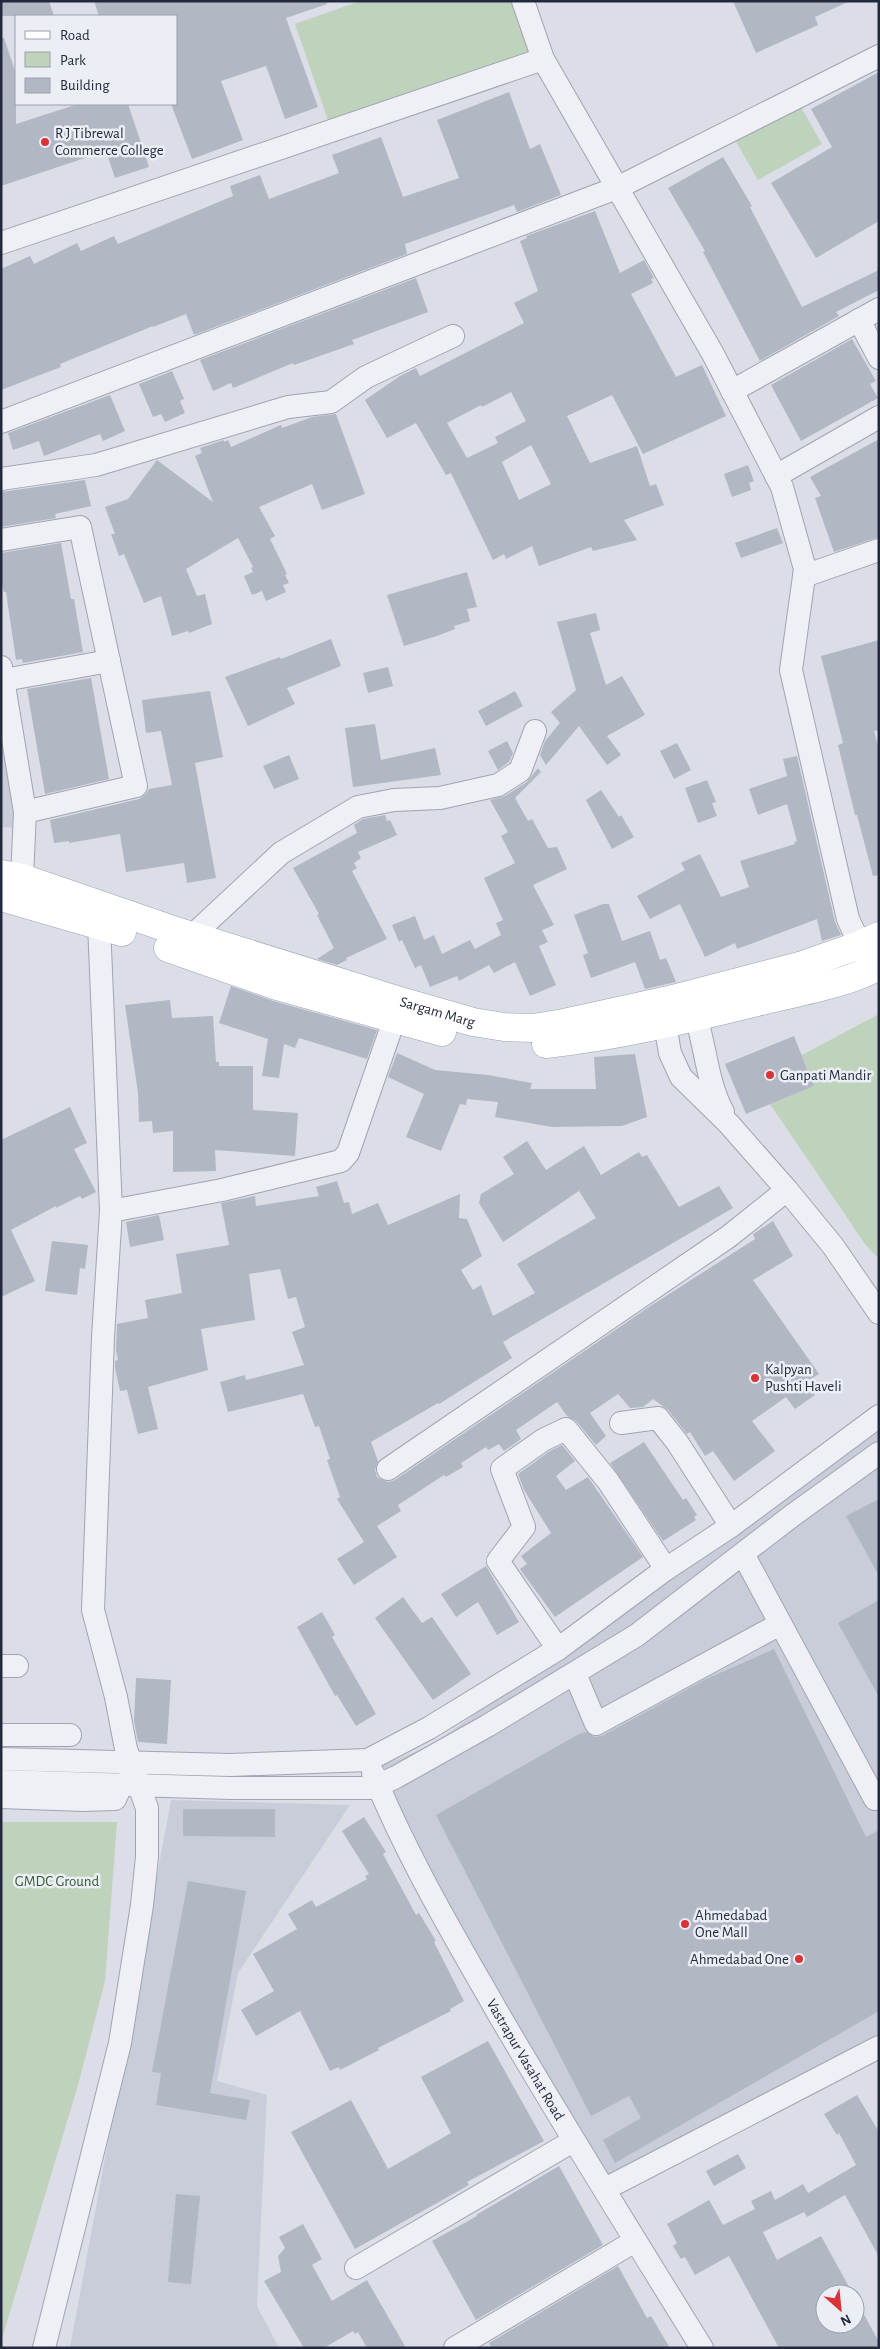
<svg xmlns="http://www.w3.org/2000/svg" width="880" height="2349" font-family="'Alegreya Sans',sans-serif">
<rect width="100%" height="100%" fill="#dbdee7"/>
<!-- built -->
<path fill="#c9cdd9" d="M1,744l16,64v20l-16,-1z
M879,1426v616l-272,140 -235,-412 61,-26z
M171,1800l179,5 -112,168 -21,108 50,14 -10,211 22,42h-209z"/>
<!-- green -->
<path fill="#bed2bc" d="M360,1h153l19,54 -202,71 -35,-102z
M798,102l24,42 -64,36 -24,-42z
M879,1014v245l-14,-15 -95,-140 44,-18 -12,-31z
M1,1822h116l-12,159 -27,104 -77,257z"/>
<!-- building -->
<path fill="#b2b7c4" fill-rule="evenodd" d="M1,1h48l5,15h-53z
M94,1h233v3l-41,14 32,89 -33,12 -19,-53 -45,15 22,59 -51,19 -21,-55h5v-88h-77z
M733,1h117l-35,16 3,8 -62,28z
M1,38h3l12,36v50l62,-20h50l21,63 -34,11 -9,-27 -105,35z
M879,72v149l-63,37 -45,-75 61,-36 -21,-38z
M509,92l21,57 10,-5 21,51 -44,17 -3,-7 -109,39 2,10 -213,81 -8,-21 -33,13v-1l-93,38 1,3 -60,23v-121l29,-13 4,8 43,-21 4,8 33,-15 4,8 7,-3 108,-45 -3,-10 30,-11 9,24 70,-26 -7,-18 49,-18 22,60 56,-19 -22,-58z
M723,157l29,49 -2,1 52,100 77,-37v20l-43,22 3,4 -79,45 -57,-109 2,-1 -37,-63z
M595,211l25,62 24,-13 10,18 -3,1 2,4 -22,11 45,83 26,-12 24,51 -83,38 -31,-59 -45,21 23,47 47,-17 13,40 6,-2 8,21 -40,15 13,20 -44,11 -2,-4 -52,19 -7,-20 -26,13 -2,-5 -11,6 -42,-87 -5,2 -30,-52 -29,15 -22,-38 35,-24 16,-8 4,8 104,-53 -10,-20 24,-12 -18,-50 7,-3 -1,-2zM511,392l15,29 -31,16 3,6 -31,15 -20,-35 34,-18 1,2zM531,445l20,39 -32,16 -17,-38z
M416,278l12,34 -76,28 2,4 -60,21 -1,-2 -60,25 -2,-5 -18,8 -13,-31z
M852,339l24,42 -6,3 8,14 -77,43 -30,-56z
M172,371l12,28 -4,2 5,12 -20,9 -4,-8 -8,3 -14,-33z
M110,395l15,36 -22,10 -3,-7 -56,22 -5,-15 -26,9 -5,-17z
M336,414l29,80 -43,16 -10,-26 -53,23 16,29 -5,3 17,35 -2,1 4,8 -6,2 3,7 -20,9 -4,-10 -10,4 -8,-19 9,-4 -2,-4 2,-1 -15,-29 -52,31 11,27 8,-2 7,30 -23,9 -1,-2 -16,5 -11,-40 -17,7 -20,-49 -5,2 -8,-22h4l-10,-27 23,-8 29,-39 56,42 -18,-46 7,-3 -2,-5 24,-8v2l4,-2 3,7 50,-22 1,3 30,-11z
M879,439v98l-45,15 -19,-54 6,-2 -11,-19z
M748,465l6,16 -5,2 2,7 -19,7 -8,-23z
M85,480l6,26 -36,8 1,4 -55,9v-35z
M777,528l6,15 -42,15 -6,-15z
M61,543l10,56h3l9,53 -60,11 -1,-4 -6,1 -10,-68h-2l-3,-12v-27z
M467,572l10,35 -10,2 3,12 -16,5 1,3 -18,7 -33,10 -17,-51z
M596,613l4,17 -10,3 16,52 16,-9 23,39 -38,21 14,19 -14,10 -28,-39 -33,39 -6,-10 5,-14 15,-18 -9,-11 25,-22 -19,-68z
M331,639l10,27 -54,22 8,16 -47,22 -23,-49 55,-20 1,2z
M879,640v90l-5,1 5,19v125l-6,1 -16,-61h-2l-17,-70 5,-2 -22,-87z
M388,667l5,19 -25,7 -5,-20z
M91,678l18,101 -64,15 -18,-105z
M210,691l13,66 -28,6 21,115 -29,5 -3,-20 -58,9 -6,-38 -51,9v-2l-15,2 -4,-23 89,-21 6,-4 4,-6 23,-4 -11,-54 -15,2 -4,-33z
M515,691l8,15 -37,20 -8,-15z
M375,724l6,36 54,-12 6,27 -88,12 -8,-59z
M507,741l6,12 -4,9 -11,8 -10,-19z
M677,743l14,27 -17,9 -14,-28z
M289,755l10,24 -25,10 -11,-23z
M797,756l38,166 6,13 -19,6 -5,-22 -80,30 -2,-6 -30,14 -25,-53 -30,15 -13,-23 48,-26 -4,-7 19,-9 21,43 28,-10 -9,-26 55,-17 -1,-2 3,-1 -10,-37 -29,11 -9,-26 38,-13 -4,-17z
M538,768l3,4 -26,26 13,23 4,-2 16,29 9,-1 10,22 -34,16 21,40 -12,5 6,12 -9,4 17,39 -26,11 -15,-34 -21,11 -5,-8 -30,16 -2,-5 -27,11 -9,-22 -6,3 -13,-28 -3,2 -7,-17 23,-9 9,24 10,-5 8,19 28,-14 5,9 26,-14 -5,-12 7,-3 -19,-42 31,-15 -14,-27 7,-4 -18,-32 15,-4 22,-14z
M707,780l9,22 -4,1 5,13 -19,7 -13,-35z
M601,790l18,27 2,-2 13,22 -22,12 -26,-49z
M385,815l2,6 3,-1 7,15 -39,17 3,6 -7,5 3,5 -5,3 35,68 -41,19 1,2 -10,5 -20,-6 17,-11 -17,-33 2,-1 -26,-46 64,-35 -3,-8 9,-6z
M603,904h6l13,37 28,-10 10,29 6,-2 10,24 -31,7 -10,-27 -44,16 -8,-23 5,-2 -14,-38z
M231,986l42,15 104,29 -10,29 -68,-21 -4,10 -11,-4 -5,34 -17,-2 6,-37 -49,-16z
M170,1000l2,18 41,-2 3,46h3v4h34v44l45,3 -3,43 -80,-6 1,21 -43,1v-41l-20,2 -1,-12 -13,1 -1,-29 -13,-88z
M794,1036l20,50 -68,28 -21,-50z
M397,1053l38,17 53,5 44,8 -2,6h66l-2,-32 41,-3 12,63 -25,9 -70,1 -57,-10 3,-15 -31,-3 -1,6 -6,-1 -19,47 -35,-14 18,-43 -36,-17z
M70,1107l17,36 -13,6 22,43 -14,7 -2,-3 -24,12v-2l-45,24 24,51 -34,16v-157z
M527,1141l19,29 38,-24 17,29 38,-23 3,5 5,-2 32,52 40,-21 14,22 -230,134 9,16 -73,46 -1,-1 -67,39 7,19 -3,9 2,7 11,5 7,-2 257,-175 103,-66 -2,-5 20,-13 20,35 -40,24 66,94 -13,8 9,13 -20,14 -9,-12 -34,24 23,30 -41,30 -21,-30 -8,5 -15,-24 -3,2 -19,-24 -15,-11 -10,8 -13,1 -12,-14 -28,19 16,23 -10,9 -20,-24 -9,-5 -10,-14 -41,28 5,9 -17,12 -5,-7 -11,6 -2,-3 -25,16 2,4 -17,10 -2,-2 -46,30 3,6 -24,15 20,31 -43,28 -17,-26 27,-17 -27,-43 3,-2 -13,-37 3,-1 -11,-33 -4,1 -12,-33 -75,18 -8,-30 25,-7 1,5 58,-15 -12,-33 13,-5 -9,-30 -8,2 -8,-30 -31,5 6,46 -54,9 7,41 -60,17 10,42 -20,5 -11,-44 -7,1 -5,-23v-7l3,-1 -2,-9 1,-27 31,-6 -3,-18 37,-7 -6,-39 53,-9 -8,-42 34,-7 1,10 63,-10 -3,-9 21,-6 7,22 5,-1 3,12 26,-11 10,22 72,-31 -1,24 8,1 15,37 -21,14 12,20 8,-5 12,31 42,-23 -18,-29 79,-46 -17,-27 -76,51 -24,-39 2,-9 33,-20 -11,-17z
M159,1215l5,25 -34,7 -4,-25z
M52,1241l36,4 -3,24 -5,-1 -3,27 -32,-4z
M644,1442l39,58 3,-2 11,17 -3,2 2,3 -33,21 -53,-78z
M562,1445l13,16 -19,15 10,14 22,-13 55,80 -88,60 -35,-48 7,-5 -6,-8 30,-23 -27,-43 -6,-16 32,-23z
M879,1499v77l-33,-60z
M486,1566l33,56 -22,13 -19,-33 -22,15 -15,-23z
M403,1597l19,26 10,-6 39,57 -38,26 -58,-82z
M879,1600v97l-41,-74z
M322,1612l13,23 -3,2 44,77 -20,12 -19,-31 -2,1 -38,-69z
M774,1649l92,188 13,-7v181l-264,152 -12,-23 38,-22 -12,-22 -38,20 -155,-301 143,-81 7,-2 9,5 7,-1 104,-57z
M136,1678l35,2 -4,64 -29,-2 -4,-21z
M183,1809h92v28l-92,-1z
M364,1817l22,35 -3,2 33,61 3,-2 17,28 -2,1 30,59 -14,8 1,2 -73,37 1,2 -39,20 -1,-3 -9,4 -30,-60 -44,25 -15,-26 33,-19 -21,-37 44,-25 -9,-15 24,-14 4,7 51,-28 -2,-3 4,-2 -27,-43z
M188,1881l58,10 -36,202 40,7 -4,20 -90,-15 5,-32 -9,-1z
M488,2041l56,100 -77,41 2,3 -114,64 -64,-117 60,-32 37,69 63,-36 -30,-56z
M857,2095l22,37v125l-34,-62 -38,22 -3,-5 -41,20 14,28 44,-24 32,58h-28v30h30v-26l24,44v6h-100l-50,-92 -34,19 -10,-18 -4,2 -8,-13 4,-3 -10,-19 42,-24 14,25 32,-16 -4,-8 20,-10 4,9 28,-16 5,9 48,-28 -17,-32 -2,2 -13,-21z
M738,2154l8,14 -32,18 -8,-15z
M559,2166l44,79 -127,75 -44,-79 45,-25 -1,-1z
M176,2194l24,2 -9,88 -23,-2z
M303,2224l19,35 -10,6 20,36 35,-21 39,68h-39l-9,-16 -3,2 -2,-3 -29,17h-20l-40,-67 17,-9 -3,-16 7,-8 -6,-11z
M618,2266l29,52 4,-2 19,32h-178l-3,-5z"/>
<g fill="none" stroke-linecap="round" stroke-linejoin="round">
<defs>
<g id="minor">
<path d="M523,1l20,58 170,295 69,133 23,82 -14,101 57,249 19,41"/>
<path d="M1,243l542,-184"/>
<path d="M859,320l20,38"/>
<path d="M732,391l147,-82"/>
<path d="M1,422l618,-235 260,-131"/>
<path d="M776,476l103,-59"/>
<path d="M1,479l95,-14 192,-58 43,-5 35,-25 87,-41"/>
<path d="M1,540l79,-13 56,259 -111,26"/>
<path d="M804,576l75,-26"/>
<path d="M1,667l24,145 -3,66 -5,15"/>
<path d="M4,680l105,-19"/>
<path d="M192,936l89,-83 77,-46 36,-7 46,-2 58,-13 22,-14 15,-40"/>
<path d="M688,1004c4,3 6,8 8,13 10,32 11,65 27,95"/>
<path d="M666,1007l-1,17 5,29 11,24 48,47 58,66 46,56 46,67"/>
<path d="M111,1211l111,-21 119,-29 7,-8 46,-133"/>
<path d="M621,1423l37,-5 19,24 54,84"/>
<path d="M388,1469l340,-232 59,-47"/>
<path d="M743,1554l132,245 4,-2"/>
<path d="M558,1649l-60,-88 26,-34 -22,-58 41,-29 23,-11 42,52 58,88"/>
<path d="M1,1666h16"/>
<path d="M575,1674l21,50 184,-100"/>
<path d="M1,1735h69"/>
<path d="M1,1759l229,6 138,-5 61,-32 129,-79 108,-80 65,-43 148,-110"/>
<path id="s1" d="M373,1773c34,84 80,161 125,240 66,113 135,224 204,335"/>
<path d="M1,1781l230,7h142l23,-11 91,-51 150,-91 152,-117 90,-65"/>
<path d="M1,1797l82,3 32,-1 7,-15"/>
<path d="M605,2189l274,-142"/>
<path d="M356,2268l217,-127"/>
<path d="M44,2348l76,-305 22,-138 5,-48v-49l-21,-59 -10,-52 -23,-87 10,-273 8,-126 -12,-287 2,-15"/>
<path d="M455,2348l180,-107"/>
</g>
<g id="major">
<path id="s2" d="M1,874l21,4 151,52 224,70 76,22 31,5 29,1 31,-5 105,-23 134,-35 57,-20 19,-9"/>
<path d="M1,897l121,35"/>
<path d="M168,948l109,38 165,46"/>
<path d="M546,1044c75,-8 150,-27 224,-45 36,-9 76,-15 109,-33"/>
</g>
</defs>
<!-- minor casing -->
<use href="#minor" stroke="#a0a4b1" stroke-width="24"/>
<!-- major casing -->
<use href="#major" stroke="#9aa1b4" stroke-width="29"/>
<!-- minor -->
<use href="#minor" stroke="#eef0f5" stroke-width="22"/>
<!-- major -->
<use href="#major" stroke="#fff" stroke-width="28"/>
</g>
<!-- markers -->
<g fill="#d93337" stroke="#ebeef5" stroke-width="2">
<circle cx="45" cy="142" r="5"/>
<circle cx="770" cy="1075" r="5"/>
<circle cx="755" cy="1378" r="5"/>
<circle cx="685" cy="1924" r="5"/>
<circle cx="799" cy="1959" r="5"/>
</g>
<g text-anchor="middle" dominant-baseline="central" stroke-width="5" stroke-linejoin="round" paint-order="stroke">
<!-- poi labels -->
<g font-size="15" fill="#242a3e" stroke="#ebeef5" text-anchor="start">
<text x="55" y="133">R J Tibrewal<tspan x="55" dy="17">Commerce College</tspan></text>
<text x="780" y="1075">Ganpati Mandir</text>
<text x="765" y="1369">Kalpyan<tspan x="765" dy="17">Pushti Haveli</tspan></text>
<text x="695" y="1915">Ahmedabad<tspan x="695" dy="17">One Mall</tspan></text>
<text x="789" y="1959" text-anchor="end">Ahmedabad One</text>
</g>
<!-- street labels -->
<g font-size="15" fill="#242a3e" stroke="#ebeef5">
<text stroke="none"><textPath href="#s2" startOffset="458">Sargam Marg</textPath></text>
<text stroke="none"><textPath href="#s1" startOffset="325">Vastrapur Vasahat Road</textPath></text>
</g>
<!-- park labels -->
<g font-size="15" fill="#335b30" stroke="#ebeef5">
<text x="57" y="1881">GMDC Ground</text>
</g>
</g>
<!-- border -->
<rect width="880" height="2349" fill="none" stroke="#242a3e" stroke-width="5"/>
<!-- legend -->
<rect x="15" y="15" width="162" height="90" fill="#ebeef5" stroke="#9ba0ac"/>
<rect x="25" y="31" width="25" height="8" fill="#ffffff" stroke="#9ba0ac"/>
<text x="60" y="40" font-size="15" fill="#242a3e">Road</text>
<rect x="25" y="52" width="25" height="15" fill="#bed2bc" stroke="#9ba0ac"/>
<text x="60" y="65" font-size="15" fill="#242a3e">Park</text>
<rect x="25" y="78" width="25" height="15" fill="#b2b7c4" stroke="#9ba0ac"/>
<text x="60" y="90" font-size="15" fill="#242a3e">Building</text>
<!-- north arrow -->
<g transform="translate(840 2309) rotate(153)"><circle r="24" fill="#ebeef5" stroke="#9ba0ac"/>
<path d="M0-4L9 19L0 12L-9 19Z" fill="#d93337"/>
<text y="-8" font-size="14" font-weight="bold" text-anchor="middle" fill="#242a3e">N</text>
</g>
</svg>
